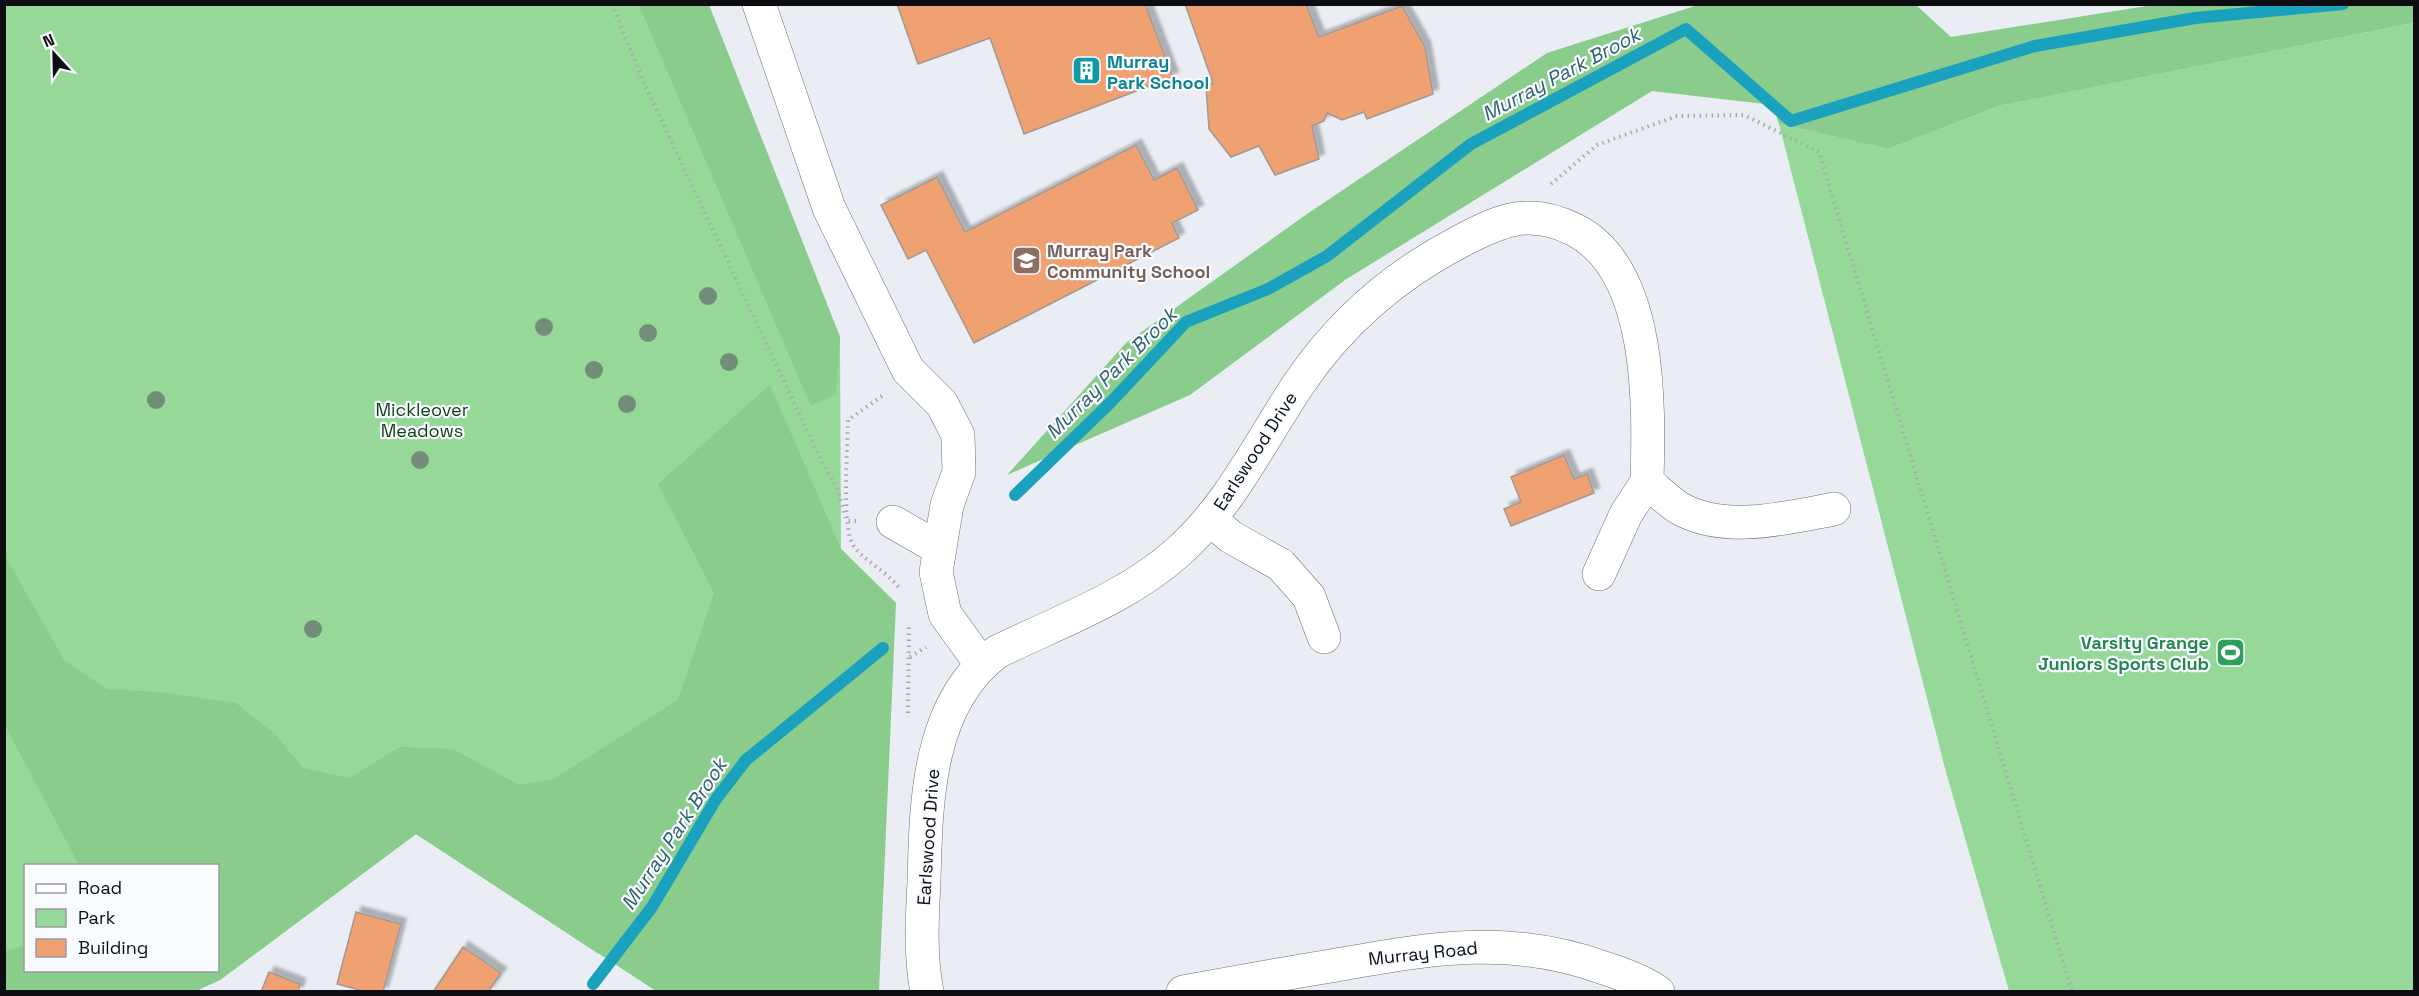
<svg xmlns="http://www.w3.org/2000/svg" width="2419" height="996" font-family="'Space Grotesk',sans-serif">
<defs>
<filter id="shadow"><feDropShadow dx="5.5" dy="-5.5" stdDeviation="1.5" flood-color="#0004"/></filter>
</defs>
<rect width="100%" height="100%" fill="#eaeef4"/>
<!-- green -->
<path fill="#95d897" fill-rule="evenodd" d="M5,5h704l131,332 1,212 55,54 -299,350 -181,-119 -196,146 -24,11 -191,1zM26,866h192v104h-192z
M2414,23v968h-405l-63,-219 -167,-648 109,25 111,-43z"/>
<!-- forest -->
<path fill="#89cc8b" d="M639,5h70l131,332 -4,57 -25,12z
M1698,5h218l35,32 202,-32h261v18l-415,83 -111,43 -109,-25 -6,-19 -121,-14 -307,189 -155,115 -183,80 119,-132 181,-129 240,-161z
M770,385l71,164 55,54 -17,388h-223l-240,-157 -196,146 -24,11h-191v-40l20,-5 1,24h192v-104l-139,-1 -74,-140v-169l59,104 43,29 53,3 76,11 39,31 28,34 46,10 51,-31 53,2 66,36 35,-6 124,-79 36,-107 -56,-109z"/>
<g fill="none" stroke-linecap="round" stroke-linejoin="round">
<!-- stream -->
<path stroke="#1aa1be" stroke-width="12" d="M1015,495l96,-93 75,-80 82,-33 59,-33 144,-112 215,-115 105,92 244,-75 160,-28 148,-14
M593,984l59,-77 64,-108 30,-39 137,-112"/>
</g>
<!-- building -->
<path fill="#efa171" stroke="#a09995" stroke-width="1.5" filter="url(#shadow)" d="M897,4h248l28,73 -149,57 -34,-96 -72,26z
M1185,4h121l13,33 83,-31 23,41 8,47 -66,25 -3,-7 -22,8 -15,-7 -3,8 -12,5 7,33 -44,16 -16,-29 -28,11 -22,-28 -3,-43 7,-3z
M1136,145l18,35 23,-12 21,42 -26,13 7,15 -205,105 -48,-93 -18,9 -27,-54 56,-28 28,55z
M1564,455l10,24 13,-5 7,19 -83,33 -7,-17 17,-7 -10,-25z
M356,912l45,12 -18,68h-16l-30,-8z
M463,947l38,26 -13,19h-55z
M269,972l31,12 -2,8h-37z"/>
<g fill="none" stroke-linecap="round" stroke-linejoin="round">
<defs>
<path id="minor" d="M759,4l70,204 79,162 34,34 16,31 1,37 -12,33 -11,67 9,42 36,50
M1647,482c10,8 21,19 32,26 45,26 107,10 155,1
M1210,519l21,18 50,28 28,32 15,40
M893,522l47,27
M1599,574l27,-60 21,-32
M927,992c-7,-36 -5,-73 -3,-110 2,-79 3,-178 73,-230 61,-30 130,-54 181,-100 52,-46 82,-110 120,-167 41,-61 96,-109 161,-143 41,-22 71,-35 116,-12 78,40 74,178 72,252
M1183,992c49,-9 98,-18 148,-26 97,-17 178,-33 273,2 19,6 38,13 54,24"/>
</defs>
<!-- minor casing -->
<use href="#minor" stroke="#6d7076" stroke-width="34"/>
<!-- path -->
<path stroke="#a6a9ae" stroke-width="4" stroke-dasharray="1.5 4.5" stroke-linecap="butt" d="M612,4l31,77 176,375 18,32 10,33h11
M1551,184l46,-39 80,-29 67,-1 75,37 253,840
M882,396l-34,24c0,26 -7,106 5,125 7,13 35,27 47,44
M910,657l16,-10
M908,713l1,-89"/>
<!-- minor -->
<use href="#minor" stroke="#fff" stroke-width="33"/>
</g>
<!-- trees -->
<g fill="#728d79">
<circle cx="708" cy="296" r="9"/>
<circle cx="544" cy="327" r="9"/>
<circle cx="648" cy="333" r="9"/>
<circle cx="729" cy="362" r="9"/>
<circle cx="594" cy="370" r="9"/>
<circle cx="156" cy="400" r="9"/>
<circle cx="627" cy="404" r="9"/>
<circle cx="420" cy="460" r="9"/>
<circle cx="313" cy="629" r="9"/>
</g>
<!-- icons -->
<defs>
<symbol id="building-square" viewBox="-11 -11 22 22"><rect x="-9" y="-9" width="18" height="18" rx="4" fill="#0f9aa8" stroke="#f8fbff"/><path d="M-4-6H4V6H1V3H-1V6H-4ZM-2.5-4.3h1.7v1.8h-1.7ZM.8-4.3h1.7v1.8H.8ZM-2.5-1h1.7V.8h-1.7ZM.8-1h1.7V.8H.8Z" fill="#fff"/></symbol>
<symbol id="school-square" viewBox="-11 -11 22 22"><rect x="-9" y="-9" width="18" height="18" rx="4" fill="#8d6e63" stroke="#f8fbff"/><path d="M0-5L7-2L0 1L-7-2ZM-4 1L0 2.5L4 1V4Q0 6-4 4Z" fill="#fff"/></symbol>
<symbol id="stadium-square" viewBox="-11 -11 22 22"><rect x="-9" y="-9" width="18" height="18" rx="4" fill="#2e9e5b" stroke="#f8fbff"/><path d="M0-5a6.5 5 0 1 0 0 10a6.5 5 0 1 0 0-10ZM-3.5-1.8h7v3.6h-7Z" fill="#fff"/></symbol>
</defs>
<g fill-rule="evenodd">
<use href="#building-square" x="1070" y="54" width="33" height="33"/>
<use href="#school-square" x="1010" y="244" width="33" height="33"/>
<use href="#stadium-square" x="2214" y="636" width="33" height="33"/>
</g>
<g text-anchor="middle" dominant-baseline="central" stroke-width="4.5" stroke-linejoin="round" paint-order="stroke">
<!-- culture labels -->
<g font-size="18" font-weight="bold" fill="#0d838f" stroke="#f8fbff" text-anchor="start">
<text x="1107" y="61">Murray<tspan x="1107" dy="21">Park School</tspan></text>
</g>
<!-- education labels -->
<g font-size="18" font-weight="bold" fill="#785e54" stroke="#f8fbff" text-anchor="start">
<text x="1047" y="250">Murray Park<tspan x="1047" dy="21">Community School</tspan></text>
</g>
<!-- park labels -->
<g font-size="18" fill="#0f3e14" stroke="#f8fbff">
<text x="422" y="409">Mickleover<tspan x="422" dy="21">Meadows</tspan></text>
</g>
<!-- street labels -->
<g font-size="18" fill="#0c0d10" stroke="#f8fbff">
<text transform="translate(1255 451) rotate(-57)">Earlswood Drive</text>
<text transform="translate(928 837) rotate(-86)">Earlswood Drive</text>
<text transform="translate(1423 953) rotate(-6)">Murray Road</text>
</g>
<!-- leisure labels -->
<g font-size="18" font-weight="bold" fill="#27864d" stroke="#f8fbff" text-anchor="end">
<text x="2209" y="642">Varsity Grange<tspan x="2209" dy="21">Juniors Sports Club</tspan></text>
</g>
<!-- water labels -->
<g font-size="20" font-style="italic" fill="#2e5f6c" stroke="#f8fbff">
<text transform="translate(1561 74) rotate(-28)">Murray Park Brook</text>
<text transform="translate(1111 373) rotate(-45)">Murray Park Brook</text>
<text transform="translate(674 834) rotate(-57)">Murray Park Brook</text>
</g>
</g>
<!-- border -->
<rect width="2419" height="996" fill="none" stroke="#0c0d10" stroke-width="12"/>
<!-- legend -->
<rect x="24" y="864" width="195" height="108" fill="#f8fbff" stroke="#9a9c9f" stroke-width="1.5"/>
<rect x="36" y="884" width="30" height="9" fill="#ffffff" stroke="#9a9c9f" stroke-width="1.5"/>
<text x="78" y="894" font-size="18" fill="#0c0d10">Road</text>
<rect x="36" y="909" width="30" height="18" fill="#95d897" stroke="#9a9c9f" stroke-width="1.5"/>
<text x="78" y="924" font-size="18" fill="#0c0d10">Park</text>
<rect x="36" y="939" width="30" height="18" fill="#efa171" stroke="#9a9c9f" stroke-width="1.5"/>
<text x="78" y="954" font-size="18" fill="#0c0d10">Building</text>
<!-- north arrow -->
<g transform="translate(54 54) rotate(338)" stroke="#f8fbff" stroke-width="4.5" paint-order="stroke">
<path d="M0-4.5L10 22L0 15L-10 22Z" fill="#0c0d10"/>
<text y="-9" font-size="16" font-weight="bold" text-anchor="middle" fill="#0c0d10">N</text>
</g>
</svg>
